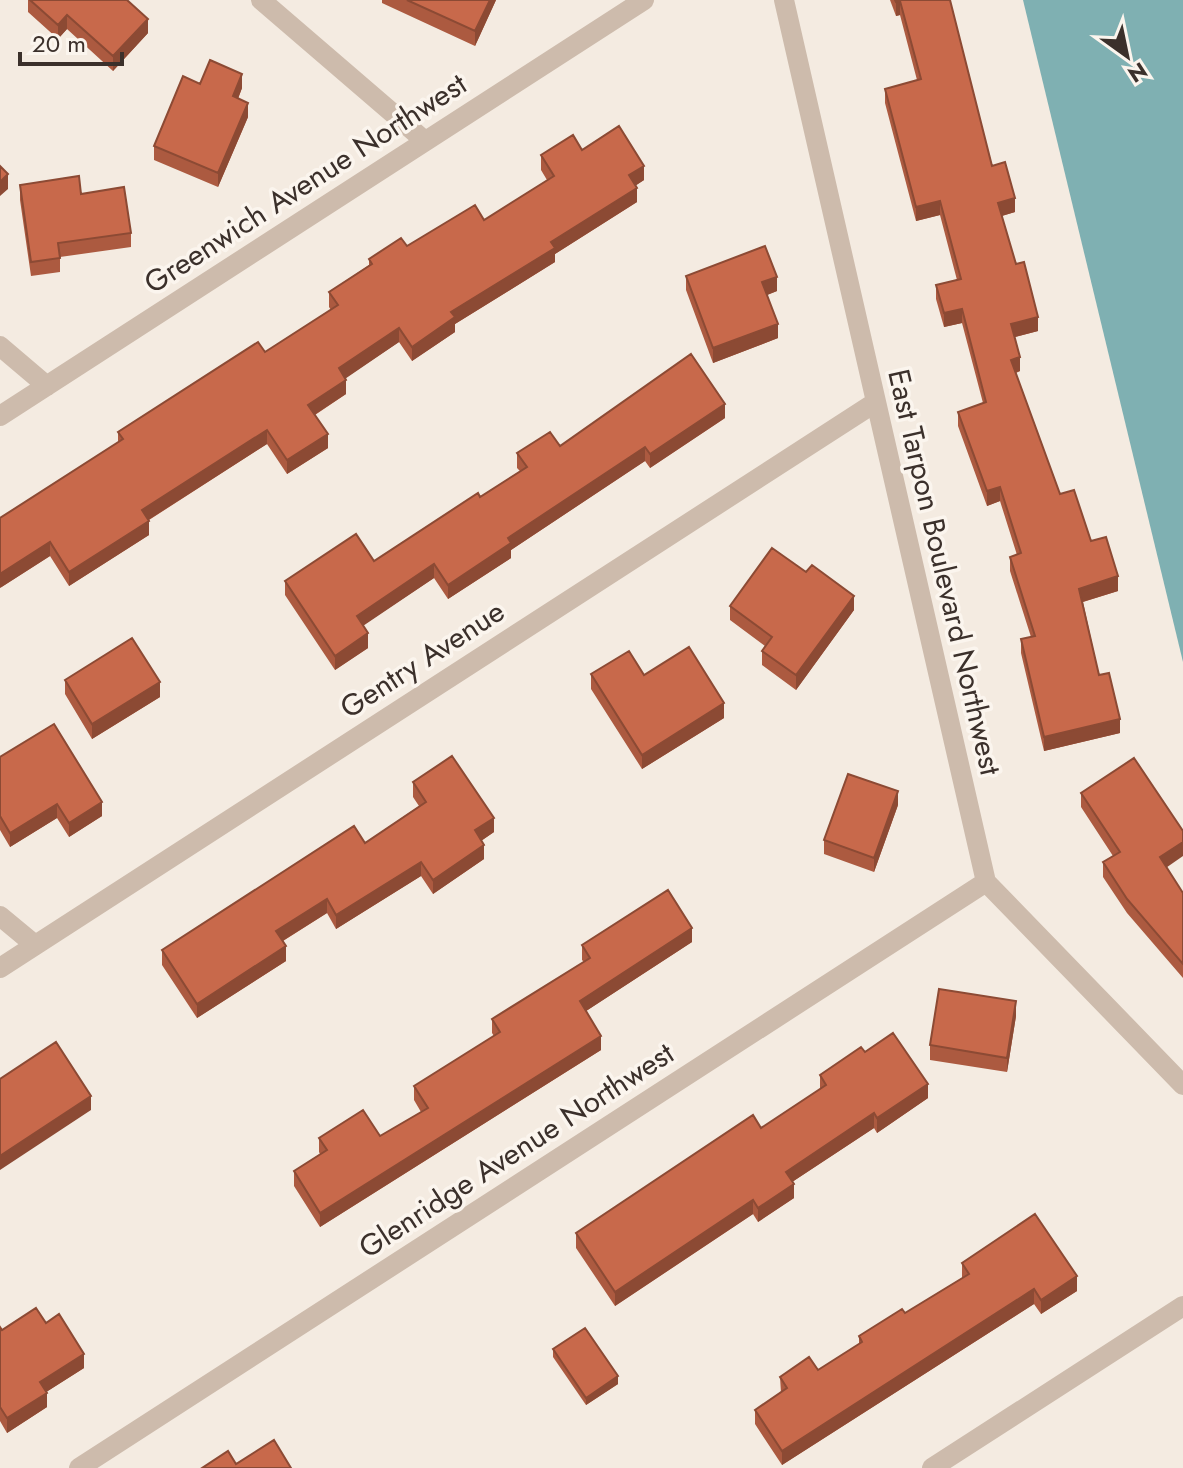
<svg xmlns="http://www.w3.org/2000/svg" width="1183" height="1468" font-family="Jost,sans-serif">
<rect width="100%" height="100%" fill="#f4ebe1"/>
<!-- water -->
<path fill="#7fb0b2" d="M1023,0h160v662z"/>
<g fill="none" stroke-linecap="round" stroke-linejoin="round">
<!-- minor -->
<path stroke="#cdbbac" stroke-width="20" d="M261,0l164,141
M784,0l202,882 197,203
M0,346l47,40
M0,416l644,-416
M0,916l35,29
M0,968l876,-566
M79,1468l907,-586
M932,1468l251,-162"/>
</g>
<!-- wall -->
<path fill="#ac5a40" d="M28,0h99l21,33 -35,38 -46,-42 -9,10 -30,-27z
M382,0h114l-21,46 -93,-43z
M890,0h60l42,166 23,46 -13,4 14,48 22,67 -23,6 5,34 -4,2 44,121 31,47 27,50 -35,11 16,73 21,58 -76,18 -23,-98v-14l10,-2 -21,-66v-14l7,-2 -17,-54 -13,5 -29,-80v-14l25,-9 -21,-80 -18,4 -8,-28v-14l21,-5 -17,-65 -24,6 -31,-118v-14l32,-9 -17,-65 -4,1z
M200,84l42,4 -4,11 10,18 -30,70 -64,-27v-14z
M582,150l62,30 -8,5 1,17 -82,52v8l-100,62v8l-43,29 -13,-19 -54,36 1,16 -31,21 13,33 -41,26 -20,-30 -118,76v15l-80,51 -19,-30 -50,32 118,-146v-10l147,-80 66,-42 -2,-3v-15l40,-27v-6l115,-39 63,-40 -6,-10v-15z
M20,185l61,9 50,39v14l-71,10v15l-29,4 -11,-76z
M686,276l91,15 -10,4 11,43 -65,25 -27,-73z
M725,418l-75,50 -5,-7 -134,89v8l-63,41 -14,-21 -71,47 5,23 -33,22 -50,-75v-14l89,-20 106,-64 40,-26 -3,-3v-15z
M730,606l124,4 -58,80 -34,-25v-14l3,-5 -35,-26z
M591,674l53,1 80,43 -82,51 -51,-80z
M65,680l95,17 -68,42 -27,-45z
M0,757l102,59 -33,21 -12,-19 -47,29 -10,-17z
M413,782l81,50 -13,9 3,18 -51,35 -12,-18 -85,53 -9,-16 -44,28 3,20 -89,57 -35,-53v-15l203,-107 54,-37 -6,-9z
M1081,793l85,74 17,26v85l-56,-65 -24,-36v-15l10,-6 -32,-49z
M898,805l-24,67 -50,-18v-14z
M692,942l-106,69 15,39 -281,177 -26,-41v-15l26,-17 -1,-2v-14l61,-2 41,-24 -7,-12v-14l80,-50 -2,-3v-14l92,-57 -2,-2v-15z
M1016,1016l-9,56 -77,-12v-15z
M865,1052l63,46 -51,35 -3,-5 -82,54 2,16 -36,24 -5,-8 -138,92 -39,-58v-15l185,-105 59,-39v-14z
M962,1263l115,28 -36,23 -7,-10 -252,161 -27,-41v-14l26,-17 -1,-16 38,-7 41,-26v-8l46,-23 57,-35z
M46,1323l38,45 -38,24 1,15 -40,26 -7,-12v-94l2,3z
M553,1349l65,35 -32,21 -33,-48z"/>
<!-- shaded-wall -->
<path fill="#8c4a34" d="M490,0h6l-21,46v-15z
M900,1v14l-4,1v-14z
M67,15v14l-9,10v-14z
M148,19v14l-35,38v-15z
M242,74v14l-9,23v-15z
M248,103v14l-30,70v-14z
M644,166v14l-15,10v-15z
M8,174v15l-8,7v-14z
M637,188v14l-82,52v8l-100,62v8l-43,29v-14l39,-35 100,-70z
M1015,198v14l-17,5v-14z
M940,201v14l-24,6v-14z
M777,277v14l-15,6v-15z
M962,309v14l-18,4v-14z
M1038,317v14l-27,7v-14z
M778,324v14l-65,25v-15z
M399,328v14l-60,41v-15z
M1020,357v14l-9,3v-14z
M346,380v14l-38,25v-14z
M725,404v14l-75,50v-14z
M267,430v14l-125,80v-14z
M328,434v14l-41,26v-14z
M645,447v14l-134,89v8l-63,41v-14l60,-47z
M1000,487v14l-13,5v-15z
M149,521v14l-80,51v-14z
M50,542v14l-50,32v-14z
M434,564v14l-77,52v-14z
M1118,576v15l-39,12v-14z
M854,596v14l-58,80v-15z
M368,633v15l-33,22v-14z
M160,682v15l-68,42v-15z
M724,703v15l-82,51v-14z
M1120,719v14l-76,18v-14z
M898,791v14l-24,67v-14z
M102,802v14l-33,21v-14z
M57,804v14l-47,29v-14z
M494,818v14l-19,13v-15z
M1183,842v14l-23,16v-15z
M484,845v14l-51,35v-14z
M421,862v14l-85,53v-14z
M327,899v14l-51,32v-14z
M692,928v14l-112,73v-14z
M286,946v15l-89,57v-14z
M1016,1001v15l-9,56v-14z
M601,1036v14l-281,177v-14z
M928,1084v14l-51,35v-15z
M91,1096v14l-91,60v-14z
M874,1113v15l-88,58v-14z
M794,1184v14l-36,24v-14z
M753,1200v14l-138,92v-14z
M1077,1276v15l-36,23v-14z
M1034,1289v15l-252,161v-14z
M84,1354v14l-44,28v-14z
M618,1376v8l-32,21v-7z
M47,1393v14l-40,26v-15z"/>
<!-- building -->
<path fill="#c8694b" stroke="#8c4a34" stroke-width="2" d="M30,0h97l21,19 -35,37 -46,-41 -9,10z
M407,0h83l-15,31z
M895,0h55l42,166 13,-4 10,36 -17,5 18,61 8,-2 14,55 -27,7 9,33 -9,3 49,134 14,-4 17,51 15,-4 12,39 -39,13 20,86 10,-2 11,46 -76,18 -23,-98 14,-3 -25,-79 11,-4 -21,-66 -13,4 -29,-79 28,-10 -24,-93 -18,4 -8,-28 25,-6 -21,-78 -24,6 -31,-118 36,-10 -21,-78 -4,1z
M210,60l32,14 -9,22 15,7 -30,70 -64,-27 29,-70 17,8z
M619,126l25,40 -15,9 8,13 -86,54 4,6 -104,64 4,5 -43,30 -13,-19 -60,40 7,12 -38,25 20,29 -41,26 -20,-30 -125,80 7,11 -80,51 -19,-30 -50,32v-56l123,-79 -5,-7 140,-90 7,10 73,-47 -9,-13 43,-28 -3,-5 32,-21 6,8 68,-41 9,15 70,-44 -13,-21 32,-20 9,15z
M0,166l8,8 -8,8z
M79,176l2,18 43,-7 7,46 -73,10 2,15 -29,4 -11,-77z
M765,246l12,31 -15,5 16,42 -65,24 -27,-72z
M691,354l34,50 -75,50 -5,-7 -137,91 3,5 -63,42 -14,-21 -77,52 11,17 -33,23 -50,-75 71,-47 18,27 104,-68 2,4 47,-30 -10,-14 33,-21 10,14z
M772,548l34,24 6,-7 42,31 -58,79 -34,-24 10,-14 -42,-31z
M132,638l28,44 -68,42 -27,-44z
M689,647l35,56 -82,52 -51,-81 38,-23 15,24z
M54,724l48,78 -33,21 -12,-19 -47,29 -10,-17v-59z
M452,756l42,62 -19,12 9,15 -51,35 -12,-18 -85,53 -9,-16 -51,32 10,15 -89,58 -35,-54 192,-124 11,17 61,-41 -13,-20z
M1134,758l49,73v11l-23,15 23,36v71l-56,-65 -24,-37 17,-10 -39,-59z
M848,774l50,17 -24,67 -50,-18z
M668,890l24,38 -112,73 21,35 -281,177 -26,-42 33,-21 -8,-12 44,-28 17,26 48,-28 -14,-22 86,-54 -8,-13 98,-61 -8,-13z
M939,989l77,12 -9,57 -77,-13z
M893,1033l35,51 -51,34 -3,-5 -88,59 8,12 -36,24 -5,-8 -138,92 -39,-59 177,-118 8,13 65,-43 -6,-10 41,-28 4,5z
M56,1042l35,54 -91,60v-77z
M1035,1214l42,62 -36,24 -7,-11 -252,162 -27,-41 32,-22 -7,-11 29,-20 9,13 44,-28 -3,-6 43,-27 3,4 64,-39 -7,-11z
M36,1308l10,15 13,-9 25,40 -44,28 7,11 -40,25 -7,-11v-80l2,3z
M585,1328l33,48 -32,22 -33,-49z
M274,1440l17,28h-89l26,-17 8,13z"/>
<g text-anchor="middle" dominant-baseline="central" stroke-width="7" stroke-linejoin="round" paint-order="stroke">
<!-- street labels -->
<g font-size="30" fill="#3b302b" stroke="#fbf5ee">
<text transform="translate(305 183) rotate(-33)">Greenwich Avenue Northwest</text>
<text transform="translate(945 572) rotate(77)">East Tarpon Boulevard Northwest</text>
<text transform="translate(422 659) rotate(-33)">Gentry Avenue</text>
<text transform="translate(516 1150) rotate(-33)">Glenridge Avenue Northwest</text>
</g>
</g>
<!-- north arrow -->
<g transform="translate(1127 56) rotate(147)" stroke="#fbf5ee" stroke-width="6" paint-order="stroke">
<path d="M0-6L14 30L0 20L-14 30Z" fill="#3b302b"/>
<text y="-12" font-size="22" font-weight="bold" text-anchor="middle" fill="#3b302b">N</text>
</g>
<!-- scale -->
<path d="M20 52v12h102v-12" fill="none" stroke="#3b302b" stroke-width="4"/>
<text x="32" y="52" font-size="24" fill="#3b302b" stroke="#fbf5ee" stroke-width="6" paint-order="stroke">20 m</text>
</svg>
